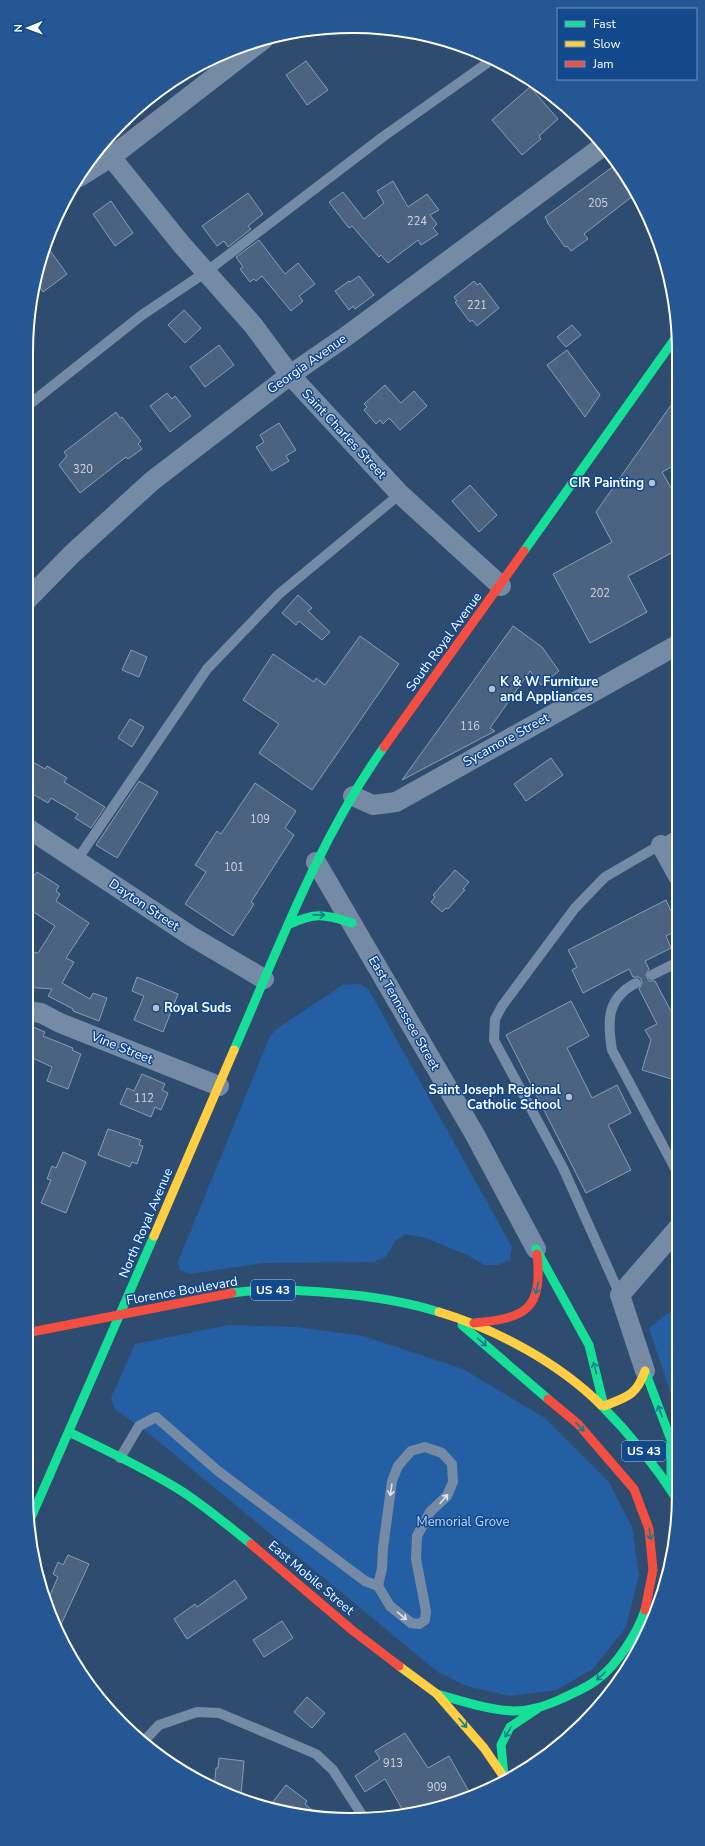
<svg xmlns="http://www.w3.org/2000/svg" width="705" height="1846" font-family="'Nunito Sans',sans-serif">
<rect width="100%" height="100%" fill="#2e4c70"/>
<!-- green -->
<path fill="#245fa4" d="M360,984l9,6 143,257 -2,13 -12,5h-13l-18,-10 -41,-17 -20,-4 -11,7 -9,16 -12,5 -112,1 -72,11 -10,-4 -2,-8 92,-226 8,-8 65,-43z
M679,1305v106l-5,-8 -25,-75z
M229,1325l67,2 67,9 100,33 82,49 64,64 23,45 7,48 -13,52 -33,42 -37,21 -46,6 -40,-9 -31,-14 -287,-237 -37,-27 -4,-11 24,-54z"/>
<!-- building -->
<path fill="#4b6380" stroke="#899cb3" d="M306,61l22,29 -21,15 -21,-30z
M530,87l28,32 -19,17 2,3 -19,16 -30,-35z
M615,165l19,30 -50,39 4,5 -17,12 -4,-5 -2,1 -18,-25h1l-3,-5z
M393,181l15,26 19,-13 12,16 -9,5 7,9 -4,4 5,6 -17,11 -3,-5 -30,23 -7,-8 -2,2 -27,-31 -3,2 -20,-26 14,-10 21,27 20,-16 -7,-12z
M248,193l15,21 -15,12 3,3 -23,18 -4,-6 -7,5 -15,-20z
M111,201l22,32 -18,13 -22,-32z
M259,240l26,34 13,-11 17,21 -16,12 4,5 -12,10 -29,-35 -6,5 -2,-2 -4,3 -10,-13 3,-2 -7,-10z
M46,245l21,29 -24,18 -8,-11 2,-13z
M359,276l15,19 -19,14 -2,-3 -4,4 -14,-19 14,-10 1,1z
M474,281l3,4 3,-2 19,25 -22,18 -5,-6 -2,2 -15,-20 2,-1 -3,-4z
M184,310l17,18 -16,15 -17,-18z
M572,325l9,10 -15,12 -9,-10z
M219,345l15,20 -29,22 -15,-20z
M567,350l33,45 -15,22 -38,-52z
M385,385l16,18 13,-12 13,15 -27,24 -11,-12 -6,6 -3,-4 -4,4 -12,-14 3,-3 -3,-3z
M167,393l5,6 3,-3 16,20 -21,16 -20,-26z
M676,398l1,66 -15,8 15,26v52l-49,26 19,36 -57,31 -37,-69 59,-32 -16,-30z
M116,412l4,6 2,-1 19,24 -3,3 4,5 -14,10 -2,-2 -46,36 -21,-28 8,-9 -3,-4z
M279,423l17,27 -10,6 3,5 -17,10 -16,-24 8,-5 -4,-7z
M470,485l27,30 -18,17 -27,-31z
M298,595l14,13 -4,3 22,21 -8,8 -23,-19 -3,4 -14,-12z
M513,626l29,21 17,24 -18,14 -11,-14 -40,57 5,3 -93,49z
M360,636l39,28 -87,126 -53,-37 20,-29 -36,-24 30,-46 41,28 2,-4 9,7z
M131,650l16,7 -8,20 -17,-7z
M130,719l14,8 -12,20 -14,-9z
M26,758l19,11 2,-3 20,12 -3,4 41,25 -14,21 -16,-10 3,-4 -27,-16 -3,5 -22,-13z
M551,758l12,17 -37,26 -12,-17z
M139,781l19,11 -41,66 -21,-13z
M255,783l41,28 -11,17 9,7 -43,67 3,2 -21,32 -48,-32 21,-32 -11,-7 22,-34 4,3z
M455,870l14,12 -6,7 2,1 -17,19 -2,-1 -4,4 -11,-10 4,-5 -2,-2z
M26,871l7,6 4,-5 22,14 -3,5 4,3 -4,7 33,22 -23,35 8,4 -12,21 28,16 3,-6 14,5 -8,23 -26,-10v-2l-25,-13 4,-7 -26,-2v-35l12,1 17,-27 -29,-19z
M666,900l5,11 7,-3v22l-12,6 5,12 -26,13 4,8 -3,6 3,6h6l18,34 5,-3v69l-36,-11 9,-30 -6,-10 12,-6 -18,-35 3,-6 -1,-4 -2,-2h-6l-4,-8 -46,24 -11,-23 5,-3 -9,-17z
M137,977l41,17 -15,38 -29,-12 10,-24 -12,-5z
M571,1001l18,35 -22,12 25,50 25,-13 14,28 -23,12 23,45 -45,23 -80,-158z
M26,1024l19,8 -2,4 30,12 -1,2 9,4 -13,35 -21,-8 5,-14 -26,-12z
M142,1074l23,10 -3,6 6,3 -7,17 -6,-3 -4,10 -31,-13 7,-16 7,3z
M108,1129l33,11 -2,5 4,1 -6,18 -5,-2 -2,5 -32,-12z
M63,1152l23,10 -20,51 -25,-10 10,-23 -4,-1 5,-13 4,2z
M68,1555l21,9 -31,67 -12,-27 12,-27 -5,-3 5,-12 5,3z
M235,1580l12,18 -60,41 -13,-20 21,-15 2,3z
M282,1621l11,17 -29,19 -11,-17z
M307,1697l18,16 -13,15 -18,-16z
M405,1733l23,35 21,-12 23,41 -56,17h-11l-20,-35 -20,13 -10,-16 25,-17 -5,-8z
M219,1758l25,3 -3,34 -12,-1 -15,-6 2,-20h2z
M286,1785l21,16 -2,3 15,13h-10l-42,-9z"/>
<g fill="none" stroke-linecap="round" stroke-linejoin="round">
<!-- lane -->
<path stroke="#758ba5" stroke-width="10" d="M26,407l116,-92 64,-43 178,-136 106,-75
M77,860l130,-191 72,-75 121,-100
M652,975l26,-13
M636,983c-29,15 -29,37 -24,67l66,124
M620,1295l-57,-127 -69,-128 1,-21 7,-13 73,-98 30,-31 72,-42
M120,1458l19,-32 17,-9 62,54 147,110 13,5 12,20 21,17 8,1 6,-4 1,-9 -10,-52 1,-23 13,-24 17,-16 6,-14 -1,-18 -10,-11 -17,-6 -14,4 -13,15 -6,15 -9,67 -1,20 -4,18
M145,1740l14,-15 38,-13 22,1 97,41 17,16 29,45"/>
<!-- street -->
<path stroke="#758ba5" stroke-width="20" d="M111,157l71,88 71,80 37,50 110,119 101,92
M79,177l32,-20 153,-118
M26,601l46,-47 80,-73 138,-106 58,-40 255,-189
M353,796l20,9 23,-3 281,-157
M26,827l165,109 73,43
M661,845l17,31
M316,862l158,271 62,116
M26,1011l15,2 19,10 159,63
M645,1371l-25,-76 58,-67"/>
<!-- fast -->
<path stroke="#16e098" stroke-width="9" d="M524,551l152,-214
M288,925c26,-13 37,-11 64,-2
M234,1050c45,-103 85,-211 150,-303
M536,1249l53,96 15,61
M232,1293c34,-5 67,-3 101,0 37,3 71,8 106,19
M462,1325l86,74
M645,1371l26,69v49
M601,1405c31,31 54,60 77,96
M69,1432c38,19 78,37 114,60 24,16 46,34 68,52
M30,1520l124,-284
M437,1694c25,7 51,16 77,17 17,0 31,-5 47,-12 12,-6 26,-11 37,-20 19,-14 40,-47 47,-69
M504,1776l-3,-31 9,-18 27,-18"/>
<!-- slow -->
<path stroke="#ffcf43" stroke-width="9" d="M154,1236l80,-186
M439,1312c57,17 120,51 162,93
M604,1406c23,-9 32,-10 41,-35
M399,1666l38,28 47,54 22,32"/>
<!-- jam -->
<path stroke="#f24e42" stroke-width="9" d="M384,747l140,-196
M474,1323c52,-5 69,-13 63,-69
M26,1333l206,-40
M548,1399l30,25 56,65 15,40 4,41 -8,40
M251,1544l101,86 47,36"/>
</g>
<!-- one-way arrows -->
<defs><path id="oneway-shaft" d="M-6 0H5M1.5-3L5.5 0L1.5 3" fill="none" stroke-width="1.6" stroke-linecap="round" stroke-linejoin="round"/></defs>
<g stroke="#137d90">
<use href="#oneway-shaft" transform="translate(319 915) rotate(2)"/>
<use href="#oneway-shaft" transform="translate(537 1288) rotate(104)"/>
<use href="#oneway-shaft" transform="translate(482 1342) rotate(41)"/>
<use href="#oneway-shaft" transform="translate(595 1368) rotate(-104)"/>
<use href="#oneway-shaft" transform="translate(660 1411) rotate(-111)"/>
<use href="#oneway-shaft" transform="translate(580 1427) rotate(47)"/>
<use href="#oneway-shaft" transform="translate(650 1534) rotate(82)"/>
<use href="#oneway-shaft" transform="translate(601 1676) rotate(138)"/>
<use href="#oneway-shaft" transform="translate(463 1723) rotate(49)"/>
<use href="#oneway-shaft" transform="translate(508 1732) rotate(121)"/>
</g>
<g stroke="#dce2e8">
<use href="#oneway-shaft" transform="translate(391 1490) rotate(98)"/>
<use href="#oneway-shaft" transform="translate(444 1499) rotate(-49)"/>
<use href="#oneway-shaft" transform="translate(402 1616) rotate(40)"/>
</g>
<!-- markers -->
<g fill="#b6c0cd" stroke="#12488c" stroke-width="1.5">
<circle cx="652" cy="483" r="4"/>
<circle cx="492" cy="689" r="4"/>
<circle cx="156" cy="1008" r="4"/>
<circle cx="569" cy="1097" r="4"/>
</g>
<g text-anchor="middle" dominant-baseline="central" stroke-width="3" stroke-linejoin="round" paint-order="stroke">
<!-- number labels -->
<g font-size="11" fill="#d2d8df">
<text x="598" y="203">205</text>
<text x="417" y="221">224</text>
<text x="477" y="305">221</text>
<text x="83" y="469">320</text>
<text x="600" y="593">202</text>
<text x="470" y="726">116</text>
<text x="260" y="819">109</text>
<text x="234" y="867">101</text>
<text x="144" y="1098">112</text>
<text x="393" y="1763">913</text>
<text x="437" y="1787">909</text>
</g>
<!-- shield labels -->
<g fill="#12488c" stroke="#b8c8dc" stroke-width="1">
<rect x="251" y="1280" width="44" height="20" rx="3"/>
<rect x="622" y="1441" width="44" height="20" rx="3"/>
</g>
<g font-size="12" font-weight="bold" fill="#fff">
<text x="273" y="1290">US 43</text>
<text x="644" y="1451">US 43</text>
</g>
<!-- street labels -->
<g font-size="13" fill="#fff" stroke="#12488c">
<text transform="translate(307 364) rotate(-35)">Georgia Avenue</text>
<text transform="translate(344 434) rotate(47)">Saint Charles Street</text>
<text transform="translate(444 642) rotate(-54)">South Royal Avenue</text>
<text transform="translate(506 740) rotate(-29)">Sycamore Street</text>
<text transform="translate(144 905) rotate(34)">Dayton Street</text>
<text transform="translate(404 1013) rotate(60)">East Tennessee Street</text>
<text transform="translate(122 1048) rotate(22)">Vine Street</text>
<text transform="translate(146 1223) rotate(-67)">North Royal Avenue</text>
<text transform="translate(182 1291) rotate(-10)">Florence Boulevard</text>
<text transform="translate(311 1578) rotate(40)">East Mobile Street</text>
</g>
<!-- poi labels -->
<g font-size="13" font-weight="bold" fill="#fff" stroke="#12488c" text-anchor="end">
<text x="644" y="483">CIR Painting</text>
<text x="500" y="682" text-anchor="start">K &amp; W Furniture<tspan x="500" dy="15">and Appliances</tspan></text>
<text x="164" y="1008" text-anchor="start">Royal Suds</text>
<text x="561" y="1090">Saint Joseph Regional<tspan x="561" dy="15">Catholic School</tspan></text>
</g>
<!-- park labels -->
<g font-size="13" fill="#c0dcfc" stroke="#12488c">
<text x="463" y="1522">Memorial Grove</text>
</g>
</g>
<!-- crop -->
<path d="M0 0H705V1846H0ZM352 33H353A319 319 0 0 1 672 352V1494A319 319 0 0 1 353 1813H352A319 319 0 0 1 33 1494V352A319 319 0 0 1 352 33Z" fill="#255795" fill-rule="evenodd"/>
<path fill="none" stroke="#fff" stroke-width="2" d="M352 33H353A319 319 0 0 1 672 352V1494A319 319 0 0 1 353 1813H352A319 319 0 0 1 33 1494V352A319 319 0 0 1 352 33Z"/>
<!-- legend -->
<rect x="557" y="8" width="140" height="72" fill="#12488c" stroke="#7191ba"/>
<rect x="565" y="21" width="20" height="6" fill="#16e098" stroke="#7191ba"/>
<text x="593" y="28" font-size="12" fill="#ffffff">Fast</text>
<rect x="565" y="41" width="20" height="6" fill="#ffcf43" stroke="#7191ba"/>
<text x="593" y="48" font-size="12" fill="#ffffff">Slow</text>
<rect x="565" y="61" width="20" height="6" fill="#f24e42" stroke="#7191ba"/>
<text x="593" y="68" font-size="12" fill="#ffffff">Jam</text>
<!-- north arrow -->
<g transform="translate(28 28) rotate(269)" stroke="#12488c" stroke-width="3" paint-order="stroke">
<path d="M0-3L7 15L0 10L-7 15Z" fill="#ffffff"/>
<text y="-6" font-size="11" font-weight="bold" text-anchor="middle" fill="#ffffff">N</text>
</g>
</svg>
